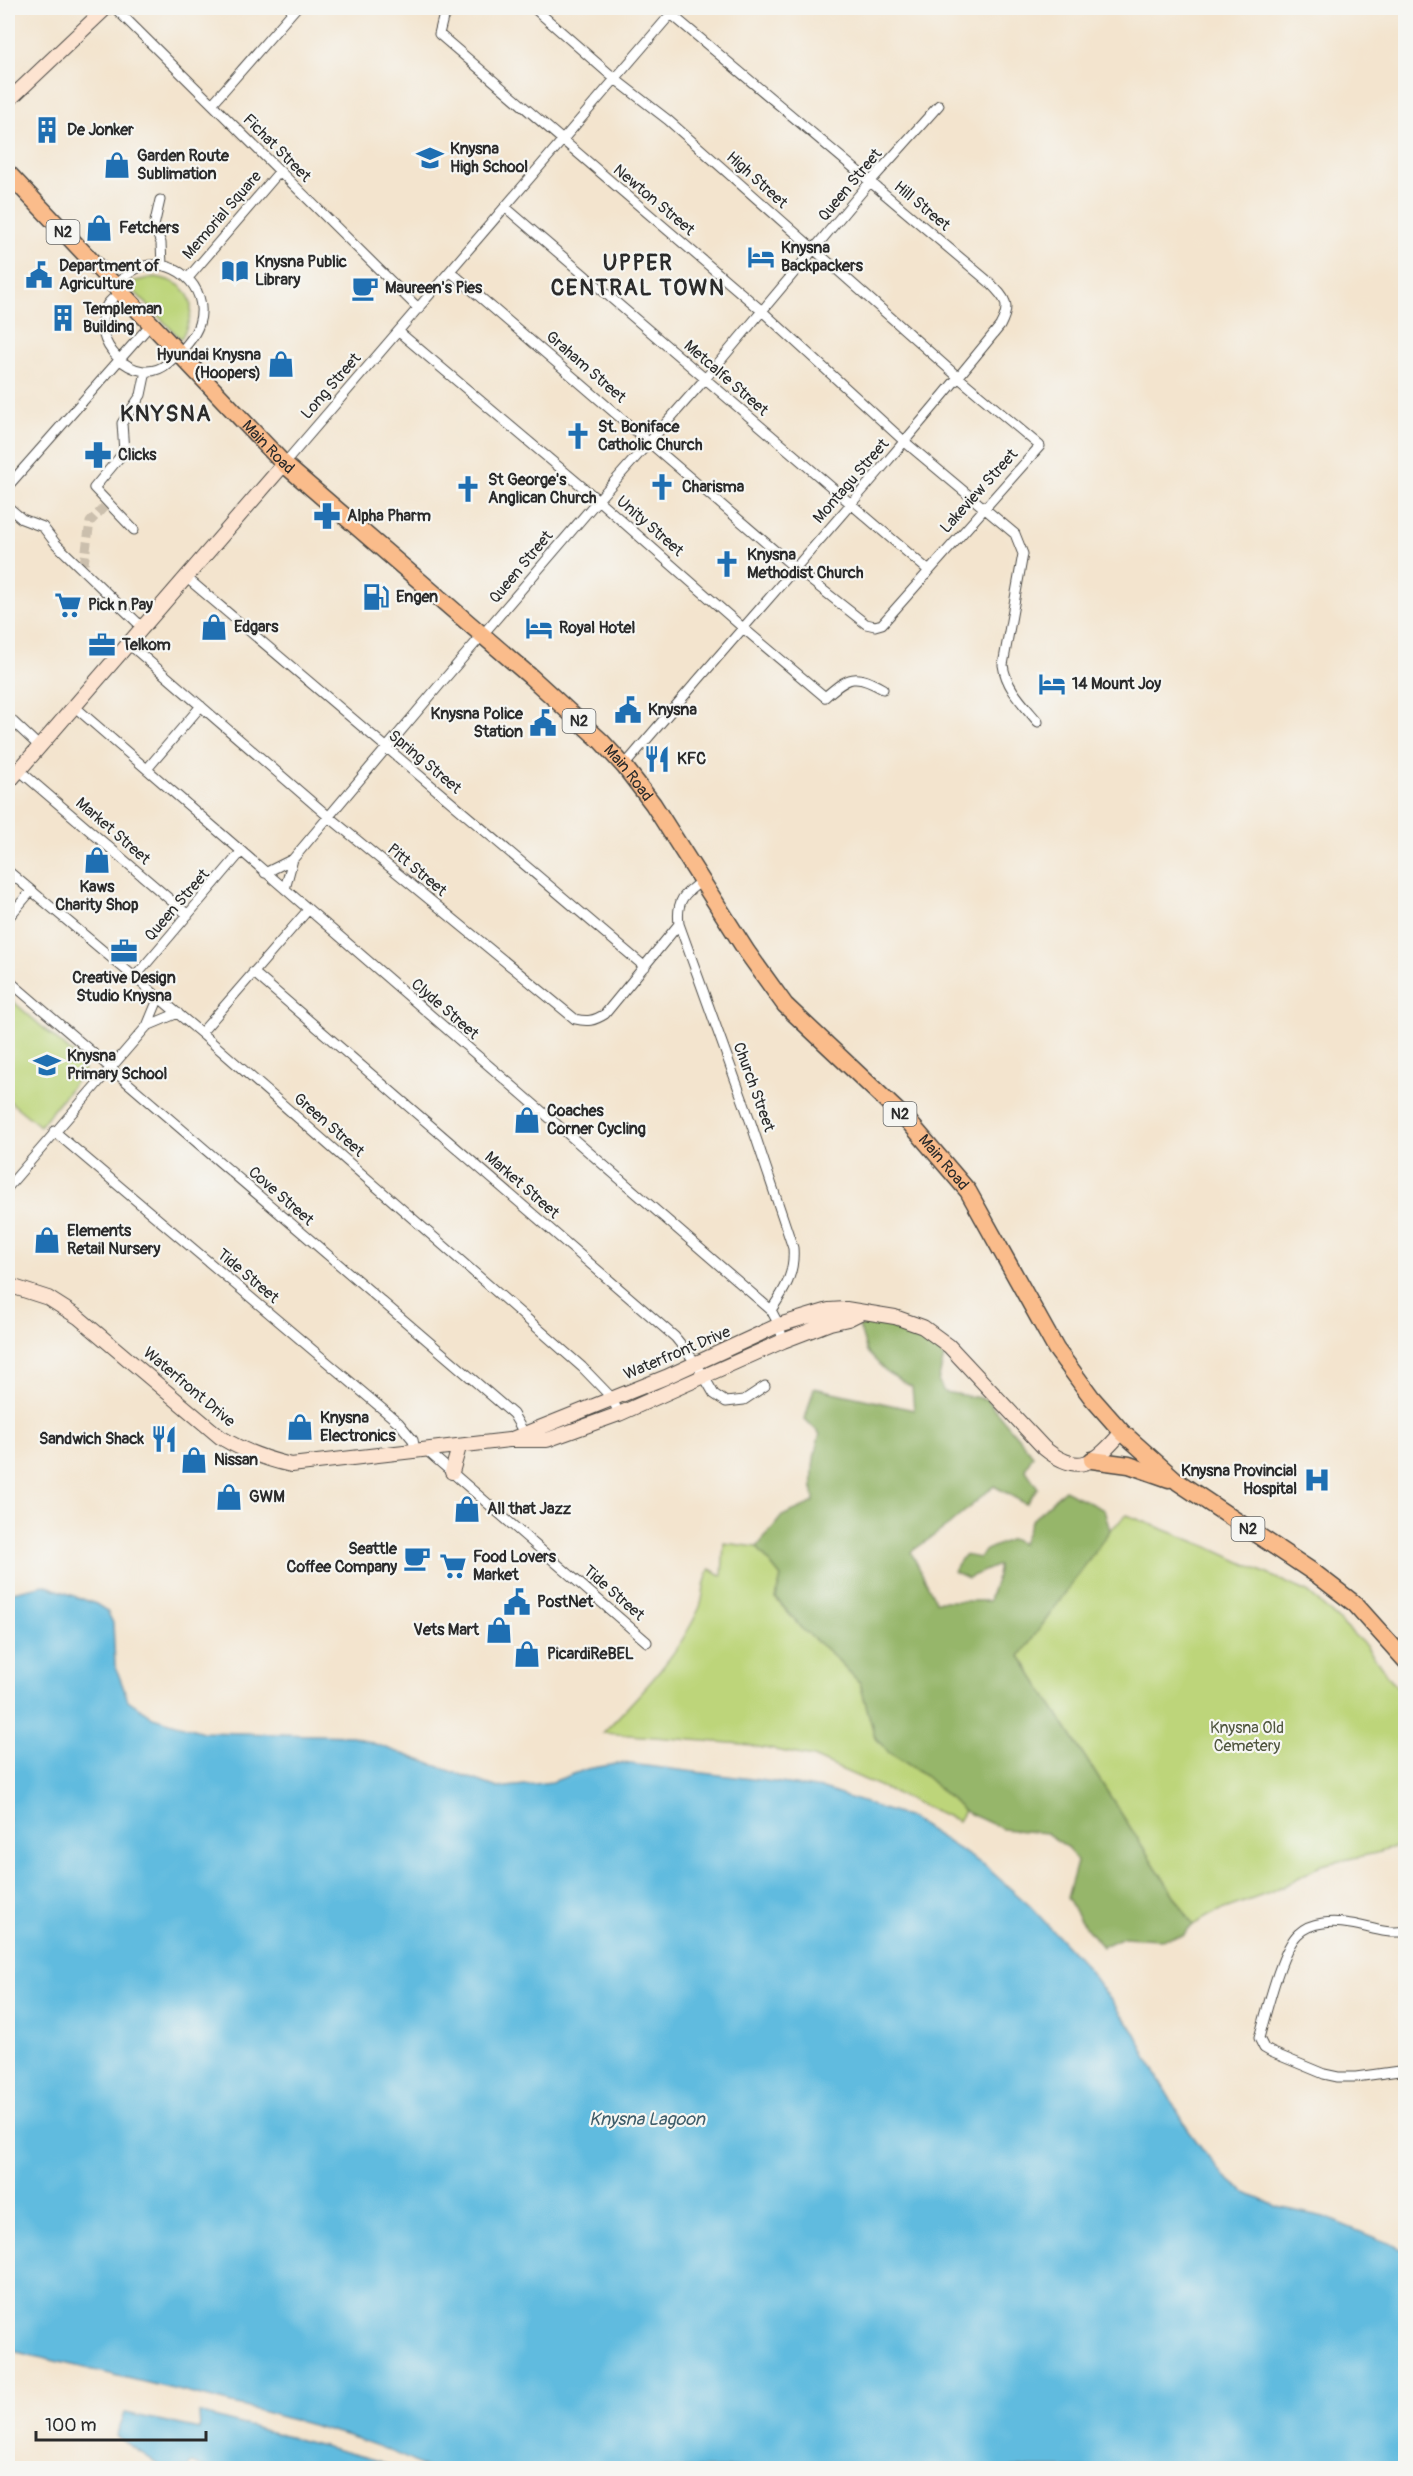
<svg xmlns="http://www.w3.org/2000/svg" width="1413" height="2476" font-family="Pangolin,sans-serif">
<rect width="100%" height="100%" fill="#f6f6f2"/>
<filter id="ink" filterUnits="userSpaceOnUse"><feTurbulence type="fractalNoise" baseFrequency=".0167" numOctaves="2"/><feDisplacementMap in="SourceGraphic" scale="12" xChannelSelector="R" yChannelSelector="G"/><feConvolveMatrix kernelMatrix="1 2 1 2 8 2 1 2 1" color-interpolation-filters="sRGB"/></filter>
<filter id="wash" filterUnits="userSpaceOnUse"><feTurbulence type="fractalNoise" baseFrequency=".008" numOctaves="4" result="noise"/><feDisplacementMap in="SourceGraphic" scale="24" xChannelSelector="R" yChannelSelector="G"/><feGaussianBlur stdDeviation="1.35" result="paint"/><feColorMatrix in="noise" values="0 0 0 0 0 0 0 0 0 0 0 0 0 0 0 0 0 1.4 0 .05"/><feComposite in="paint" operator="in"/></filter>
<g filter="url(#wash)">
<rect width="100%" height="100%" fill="#f3e4ce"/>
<!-- green -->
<path fill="#bdd57a" stroke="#748052" stroke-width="1.5" d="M155,277c39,6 44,30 26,62l-55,-56z
M8,997l73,64 3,10 -44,55 -32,-26z
M1127,1515l79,31 103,47 57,53 39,52v146l-29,9 -55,12 -46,26 -59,21 -23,13 -173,-269 90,-126z
M724,1543l33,4 24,30 -5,22 25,29 31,26 28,29 15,54 13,15 34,21 42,38 -6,10 -145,-64 -71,-13 -139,-11c37,-39 73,-74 96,-124 6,-12 3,-28 11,-40l12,7z"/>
<!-- forest -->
<path fill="#96b66a" stroke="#60704a" stroke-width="1.5" d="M879,1319l42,11 23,27 -6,25 6,10 42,7 47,56 -8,14 13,19 -12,16 -32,-18 -45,39 -38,27 25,49h53c3,-14 10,-22 9,-36l-30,13 -15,-7 11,-16 15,3 7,-8 25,-11 11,5 9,-23 33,-31 40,20 6,20 -90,126 173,269 -10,11 -24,3 -36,-2 -21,10 -22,-27 -13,-22 10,-36 -8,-14 -23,-15 -43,-4 -39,-18 -42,-38 -34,-21 -13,-15 -15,-54 -28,-29 -31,-26 -25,-30 5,-21 -24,-30 25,-31 32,-14c-3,-24 -2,-45 6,-68l-15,-15 9,-31 100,22 -2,-23 -24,-14 -21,-21 -9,-30z"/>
<!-- water -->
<path fill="#61bbdf" stroke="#467385" stroke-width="1.5" d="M44,1585l52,19 11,7 6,12 2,42 13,35 25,17 50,15 150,4 145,52 54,-6 35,-13 35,-6 130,16 71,10 87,29 75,48 45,40 55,59 51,69 22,44 31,53 31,41 24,20 34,15 46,10 81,33v218h-980c-46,-26 -99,-39 -150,-53 -89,-24 -178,-44 -267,-65v-757z
M125,2413l75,16 -1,-16 180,48 14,7h-185l-17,-5 -3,5h-27v-2l-45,-30z"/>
</g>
<g filter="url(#ink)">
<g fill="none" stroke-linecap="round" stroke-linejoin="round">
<!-- street-tunnel -->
<path stroke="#cbbfad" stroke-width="9" stroke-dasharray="9 4.5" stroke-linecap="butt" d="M84,564l6,-42 15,-16"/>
<defs>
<path id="street" d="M115,8l304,301
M453,8l-10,10 -4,16 323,277 143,131 110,92 8,20 -20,111c3,23 21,40 35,57
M212,104l84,-96
M160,200l-6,26 7,17 1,22
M505,207l423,363
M451,272l344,296 71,56 9,2 7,-2 158,-178 -82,-69 -290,-257 -53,-41 -81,-71
M188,278l92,-107
M114,286c7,-6 14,-13 22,-17 35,-16 75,17 63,55 -5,15 -19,29 -31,39 -32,28 -82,-23 -61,-58 2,-4 9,-9 13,-13
M399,332l199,168 144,127 83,70c24,-21 30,-24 58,-8
M284,464l392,-456
M8,486l143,-162
M8,507l14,12 21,8 13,17 87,84
M134,530l-40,-42 30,-36 -2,-29 19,-28 5,-24
M187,578l458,389
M129,644l200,173 246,202c12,3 19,2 30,-5l74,-90
M75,707l696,603 8,15 4,16
M8,717l31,29
M624,766c125,-147 255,-290 376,-440 12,-22 5,-28 -11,-44l-325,-274
M147,769l54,-63
M19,770l169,145
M8,871l193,162 381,334 30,31 7,16
M265,873l28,-14 149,-177 156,-182 107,-121 165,-197 69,-77
M702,881c-18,12 -26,20 -23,43l72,199 42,125c2,25 -8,42 -22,62
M285,889l8,-30
M8,918l23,-27
M253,972l422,365 21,26 18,31 12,8 18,-2 21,-14
M135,977l106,-125
M8,980l505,434 14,24
M147,1026l31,-13
M201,1033l107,-123
M54,1131l345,292 14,17 2,10
M8,1187l139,-161 12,-29
M425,1449l222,193
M1406,1931c-20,4 -36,-4 -55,-7 -17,-3 -40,-3 -53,10 -17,16 -32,80 -39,104l5,10 7,4 53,22 14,3h18l50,-7"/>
<path id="secondary" d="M8,101l98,-93
M8,783l276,-319
M8,1285l40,13 30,19 142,120c23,14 45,22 71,28l218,-25h38l72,-26 164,-73 47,-18 18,-4 12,-6
M512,1439l154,-62 113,-52 50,-15 17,-1 49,8 28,10 26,19 95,102c35,29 51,15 78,-16
M452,1472l7,-25"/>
<g id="highway">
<path id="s1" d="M8,173l276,291 247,213 70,64 23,25 29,38 94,148 38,53 124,117 59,69 88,158 36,49 30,34 56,50 138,92 39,30 51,57"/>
<path d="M1092,1460l37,5 40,14"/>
</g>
</defs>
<!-- street casing -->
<use href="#street" stroke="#494743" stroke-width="11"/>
<!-- secondary casing -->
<use href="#secondary" stroke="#494743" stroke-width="16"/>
<!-- highway casing -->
<use href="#highway" stroke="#494743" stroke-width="19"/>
<!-- street -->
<use href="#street" stroke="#fff" stroke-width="9"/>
<!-- secondary -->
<use href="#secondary" stroke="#fde4d1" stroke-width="14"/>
<!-- highway -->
<use href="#highway" stroke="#fabc8b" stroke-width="16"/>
</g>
</g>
<!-- icons -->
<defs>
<symbol id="building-bare" viewBox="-9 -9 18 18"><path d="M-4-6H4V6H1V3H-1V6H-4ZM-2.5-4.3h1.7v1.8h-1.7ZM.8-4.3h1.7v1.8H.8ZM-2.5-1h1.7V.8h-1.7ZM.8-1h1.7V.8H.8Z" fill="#1f6fb2" stroke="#f6f6f2" stroke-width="2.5" paint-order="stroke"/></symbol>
<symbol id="school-bare" viewBox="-9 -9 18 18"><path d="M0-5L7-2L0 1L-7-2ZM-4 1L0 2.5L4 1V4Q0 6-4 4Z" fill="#1f6fb2" stroke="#f6f6f2" stroke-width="2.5" paint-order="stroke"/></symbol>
<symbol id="shop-bare" viewBox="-9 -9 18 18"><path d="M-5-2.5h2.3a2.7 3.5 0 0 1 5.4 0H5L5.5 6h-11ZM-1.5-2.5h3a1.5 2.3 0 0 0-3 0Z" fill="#1f6fb2" stroke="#f6f6f2" stroke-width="2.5" paint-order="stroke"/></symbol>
<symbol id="hotel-bare" viewBox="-9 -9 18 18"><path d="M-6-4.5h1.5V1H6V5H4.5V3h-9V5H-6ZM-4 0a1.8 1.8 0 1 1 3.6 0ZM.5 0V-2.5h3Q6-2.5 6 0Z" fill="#1f6fb2" stroke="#f6f6f2" stroke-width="2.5" paint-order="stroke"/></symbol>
<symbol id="library-bare" viewBox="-9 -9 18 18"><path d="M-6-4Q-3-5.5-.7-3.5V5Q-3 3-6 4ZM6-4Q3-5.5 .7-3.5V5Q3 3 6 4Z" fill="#1f6fb2" stroke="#f6f6f2" stroke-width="2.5" paint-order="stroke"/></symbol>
<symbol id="civic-bare" viewBox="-9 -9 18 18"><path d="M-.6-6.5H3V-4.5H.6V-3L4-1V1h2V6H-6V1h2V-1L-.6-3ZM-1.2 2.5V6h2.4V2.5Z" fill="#1f6fb2" stroke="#f6f6f2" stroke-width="2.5" paint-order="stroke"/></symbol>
<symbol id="cafe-bare" viewBox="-9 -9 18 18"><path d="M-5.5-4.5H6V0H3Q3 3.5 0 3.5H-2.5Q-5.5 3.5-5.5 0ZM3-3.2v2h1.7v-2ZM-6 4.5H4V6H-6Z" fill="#1f6fb2" stroke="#f6f6f2" stroke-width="2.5" paint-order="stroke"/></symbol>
<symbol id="church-bare" viewBox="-9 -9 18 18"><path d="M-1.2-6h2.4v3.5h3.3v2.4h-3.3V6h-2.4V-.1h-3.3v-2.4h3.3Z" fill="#1f6fb2" stroke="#f6f6f2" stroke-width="2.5" paint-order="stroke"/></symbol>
<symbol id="pharmacy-bare" viewBox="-9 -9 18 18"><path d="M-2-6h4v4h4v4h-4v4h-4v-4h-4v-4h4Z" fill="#1f6fb2" stroke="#f6f6f2" stroke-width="2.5" paint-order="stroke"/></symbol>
<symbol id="fuel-bare" viewBox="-9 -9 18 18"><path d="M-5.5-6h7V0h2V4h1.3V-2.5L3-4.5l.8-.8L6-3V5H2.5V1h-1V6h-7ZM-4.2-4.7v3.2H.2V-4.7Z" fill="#1f6fb2" stroke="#f6f6f2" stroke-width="2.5" paint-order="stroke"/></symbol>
<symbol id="supermarket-bare" viewBox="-9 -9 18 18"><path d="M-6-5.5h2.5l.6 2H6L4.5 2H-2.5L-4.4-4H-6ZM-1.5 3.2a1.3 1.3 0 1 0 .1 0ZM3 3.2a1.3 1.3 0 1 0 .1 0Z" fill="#1f6fb2" stroke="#f6f6f2" stroke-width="2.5" paint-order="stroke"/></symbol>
<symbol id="office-bare" viewBox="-9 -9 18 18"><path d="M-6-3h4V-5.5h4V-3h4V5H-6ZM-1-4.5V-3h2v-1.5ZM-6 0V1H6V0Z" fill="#1f6fb2" stroke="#f6f6f2" stroke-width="2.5" paint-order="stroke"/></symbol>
<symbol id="restaurant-bare" viewBox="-9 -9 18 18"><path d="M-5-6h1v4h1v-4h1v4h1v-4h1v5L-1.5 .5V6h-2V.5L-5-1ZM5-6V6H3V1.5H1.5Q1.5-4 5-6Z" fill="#1f6fb2" stroke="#f6f6f2" stroke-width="2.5" paint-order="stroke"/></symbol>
<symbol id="hospital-bare" viewBox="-9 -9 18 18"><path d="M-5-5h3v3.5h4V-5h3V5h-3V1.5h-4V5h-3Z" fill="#1f6fb2" stroke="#f6f6f2" stroke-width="2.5" paint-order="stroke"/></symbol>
</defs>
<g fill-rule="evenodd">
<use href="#building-bare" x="28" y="111" width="38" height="38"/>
<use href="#school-bare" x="411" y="139" width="38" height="38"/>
<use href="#shop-bare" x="98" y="146" width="38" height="38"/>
<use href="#shop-bare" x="80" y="209" width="38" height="38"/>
<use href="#hotel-bare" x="742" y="238" width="38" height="38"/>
<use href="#library-bare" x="216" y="252" width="38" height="38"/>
<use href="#civic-bare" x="20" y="256" width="38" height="38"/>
<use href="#cafe-bare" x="346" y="269" width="38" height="38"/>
<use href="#building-bare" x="44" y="299" width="38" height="38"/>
<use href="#shop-bare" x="262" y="345" width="38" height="38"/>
<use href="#church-bare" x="559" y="417" width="38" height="38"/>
<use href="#pharmacy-bare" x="79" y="436" width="38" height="38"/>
<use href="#church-bare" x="643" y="468" width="38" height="38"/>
<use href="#church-bare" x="449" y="470" width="38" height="38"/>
<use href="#pharmacy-bare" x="308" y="497" width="38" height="38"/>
<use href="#church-bare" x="708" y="545" width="38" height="38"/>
<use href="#fuel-bare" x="357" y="578" width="38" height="38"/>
<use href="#supermarket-bare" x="49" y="586" width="38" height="38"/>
<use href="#shop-bare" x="195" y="608" width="38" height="38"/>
<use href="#hotel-bare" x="520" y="609" width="38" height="38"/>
<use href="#office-bare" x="83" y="626" width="38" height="38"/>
<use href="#hotel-bare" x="1033" y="665" width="38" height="38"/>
<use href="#civic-bare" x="609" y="691" width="38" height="38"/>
<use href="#civic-bare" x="524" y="704" width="38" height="38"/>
<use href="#restaurant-bare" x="638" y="740" width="38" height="38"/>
<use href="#shop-bare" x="78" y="841" width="38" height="38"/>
<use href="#office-bare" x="105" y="932" width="38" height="38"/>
<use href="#school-bare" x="28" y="1046" width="38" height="38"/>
<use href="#shop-bare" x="508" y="1101" width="38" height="38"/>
<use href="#shop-bare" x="28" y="1221" width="38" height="38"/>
<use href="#shop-bare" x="281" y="1408" width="38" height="38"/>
<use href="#restaurant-bare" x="145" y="1420" width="38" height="38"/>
<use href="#shop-bare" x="175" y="1441" width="38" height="38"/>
<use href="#hospital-bare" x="1298" y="1461" width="38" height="38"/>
<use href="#shop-bare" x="210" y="1478" width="38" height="38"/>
<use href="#shop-bare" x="448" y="1490" width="38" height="38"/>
<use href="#cafe-bare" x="398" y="1539" width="38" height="38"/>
<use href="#supermarket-bare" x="434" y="1547" width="38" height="38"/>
<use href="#civic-bare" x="498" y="1583" width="38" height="38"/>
<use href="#shop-bare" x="480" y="1611" width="38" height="38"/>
<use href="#shop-bare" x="508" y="1635" width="38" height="38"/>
</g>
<g text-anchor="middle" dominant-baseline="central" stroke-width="4.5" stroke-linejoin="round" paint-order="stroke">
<!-- shield labels -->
<g fill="#f6f6f2" stroke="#686867" stroke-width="1.5">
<rect x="46.5" y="220" width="33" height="24" rx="4.5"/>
<rect x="562.5" y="709" width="33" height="24" rx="4.5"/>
<rect x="883.5" y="1102" width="33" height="24" rx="4.5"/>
<rect x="1231.5" y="1517" width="33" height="24" rx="4.5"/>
</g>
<g font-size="15" font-weight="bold" fill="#2b2b2b">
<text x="63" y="232">N2</text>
<text x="579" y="721">N2</text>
<text x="900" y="1114">N2</text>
<text x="1248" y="1529">N2</text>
</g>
<!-- poi labels -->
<g font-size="16" font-weight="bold" fill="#2b2b2b" stroke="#f6f6f2" text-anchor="start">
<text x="67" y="130">De Jonker</text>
<text x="450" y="149">Knysna<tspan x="450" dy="18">High School</tspan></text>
<text x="137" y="156">Garden Route<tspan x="137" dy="18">Sublimation</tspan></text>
<text x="119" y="228">Fetchers</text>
<text x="781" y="248">Knysna<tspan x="781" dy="18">Backpackers</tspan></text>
<text x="255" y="262">Knysna Public<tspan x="255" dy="18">Library</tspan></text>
<text x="59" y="266">Department of<tspan x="59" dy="18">Agriculture</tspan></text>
<text x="385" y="288">Maureen's Pies</text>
<text x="83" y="309">Templeman<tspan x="83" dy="18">Building</tspan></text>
<text x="261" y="355" text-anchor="end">Hyundai Knysna<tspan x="261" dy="18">(Hoopers)</tspan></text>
<text x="598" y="427">St. Boniface<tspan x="598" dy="18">Catholic Church</tspan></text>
<text x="118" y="455">Clicks</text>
<text x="488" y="480">St George's<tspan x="488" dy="18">Anglican Church</tspan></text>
<text x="682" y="487">Charisma</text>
<text x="347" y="516">Alpha Pharm</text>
<text x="747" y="555">Knysna<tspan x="747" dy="18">Methodist Church</tspan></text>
<text x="396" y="597">Engen</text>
<text x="88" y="605">Pick n Pay</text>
<text x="234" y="627">Edgars</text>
<text x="559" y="628">Royal Hotel</text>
<text x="122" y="645">Telkom</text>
<text x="1072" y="684">14 Mount Joy</text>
<text x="648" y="710">Knysna</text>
<text x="523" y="714" text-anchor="end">Knysna Police<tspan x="523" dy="18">Station</tspan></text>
<text x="677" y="759">KFC</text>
<text x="97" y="887" text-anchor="middle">Kaws<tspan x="97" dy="18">Charity Shop</tspan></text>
<text x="124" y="978" text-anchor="middle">Creative Design<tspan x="124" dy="18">Studio Knysna</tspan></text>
<text x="67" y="1056">Knysna<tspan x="67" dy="18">Primary School</tspan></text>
<text x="547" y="1111">Coaches<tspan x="547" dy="18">Corner Cycling</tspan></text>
<text x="67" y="1231">Elements<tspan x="67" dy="18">Retail Nursery</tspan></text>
<text x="320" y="1418">Knysna<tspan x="320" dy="18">Electronics</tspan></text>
<text x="144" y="1439" text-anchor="end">Sandwich Shack</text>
<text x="214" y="1460">Nissan</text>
<text x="1297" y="1471" text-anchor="end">Knysna Provincial<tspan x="1297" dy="18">Hospital</tspan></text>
<text x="249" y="1497">GWM</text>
<text x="487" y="1509">All that Jazz</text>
<text x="397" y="1549" text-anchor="end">Seattle<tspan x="397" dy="18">Coffee Company</tspan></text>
<text x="473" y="1557">Food Lovers<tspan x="473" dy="18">Market</tspan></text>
<text x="537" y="1602">PostNet</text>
<text x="479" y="1630" text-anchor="end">Vets Mart</text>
<text x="547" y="1654">PicardiReBEL</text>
</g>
<!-- street labels -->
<g font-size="16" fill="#2b2b2b" stroke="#f6f6f2">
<text transform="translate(277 148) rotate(45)">Fichat Street</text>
<text transform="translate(757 180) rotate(42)">High Street</text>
<text transform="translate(850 185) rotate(-50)">Queen Street</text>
<text transform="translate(654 200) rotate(40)">Newton Street</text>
<text transform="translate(922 206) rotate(40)">Hill Street</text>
<text transform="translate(222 215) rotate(-49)">Memorial Square</text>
<text transform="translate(586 367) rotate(41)">Graham Street</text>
<text transform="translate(726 378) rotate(41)">Metcalfe Street</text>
<text transform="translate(331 386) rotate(-49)">Long Street</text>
<text stroke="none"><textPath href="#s1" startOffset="378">Main Road</textPath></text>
<text transform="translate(851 481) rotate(-49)">Montagu Street</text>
<text transform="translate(979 491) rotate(-48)">Lakeview Street</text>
<text transform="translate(650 526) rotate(41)">Unity Street</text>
<text transform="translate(521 567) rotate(-50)">Queen Street</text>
<text transform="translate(425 762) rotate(40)">Spring Street</text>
<text stroke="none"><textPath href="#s1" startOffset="864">Main Road</textPath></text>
<text transform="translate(113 831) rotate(41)">Market Street</text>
<text transform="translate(417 870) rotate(40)">Pitt Street</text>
<text transform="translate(177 905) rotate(-49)">Queen Street</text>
<text transform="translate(445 1009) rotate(41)">Clyde Street</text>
<text transform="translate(754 1087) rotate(70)">Church Street</text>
<text transform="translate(329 1125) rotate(41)">Green Street</text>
<text stroke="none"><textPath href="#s1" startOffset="1368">Main Road</textPath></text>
<text transform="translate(522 1185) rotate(41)">Market Street</text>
<text transform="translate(281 1196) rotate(41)">Cove Street</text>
<text transform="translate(248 1276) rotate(40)">Tide Street</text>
<text transform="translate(677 1353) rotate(-23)">Waterfront Drive</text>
<text transform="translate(189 1387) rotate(40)">Waterfront Drive</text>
<text transform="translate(614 1593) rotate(41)">Tide Street</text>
</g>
<!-- park labels -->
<g font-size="16" fill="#50563f" stroke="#f6f6f2">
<text x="1247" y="1728">Knysna Old<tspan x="1247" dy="18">Cemetery</tspan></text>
</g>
<!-- water labels -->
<g font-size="18" font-style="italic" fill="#3e5d6a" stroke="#f6f6f2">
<text x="647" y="2119">Knysna Lagoon</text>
</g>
<!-- district labels -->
<g font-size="22" font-weight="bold" letter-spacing="1.5" fill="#2b2b2b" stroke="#f6f6f2">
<text x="638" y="263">UPPER<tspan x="638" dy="25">CENTRAL TOWN</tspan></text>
<text x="166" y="414">KNYSNA</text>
</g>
</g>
<!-- margin -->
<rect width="1413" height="2476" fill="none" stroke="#f6f6f2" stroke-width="30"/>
<!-- scale -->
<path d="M36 2431v9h170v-9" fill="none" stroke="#2b2b2b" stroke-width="3"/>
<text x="45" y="2431" font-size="18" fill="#2b2b2b" stroke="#f6f6f2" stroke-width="4.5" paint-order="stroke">100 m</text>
</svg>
